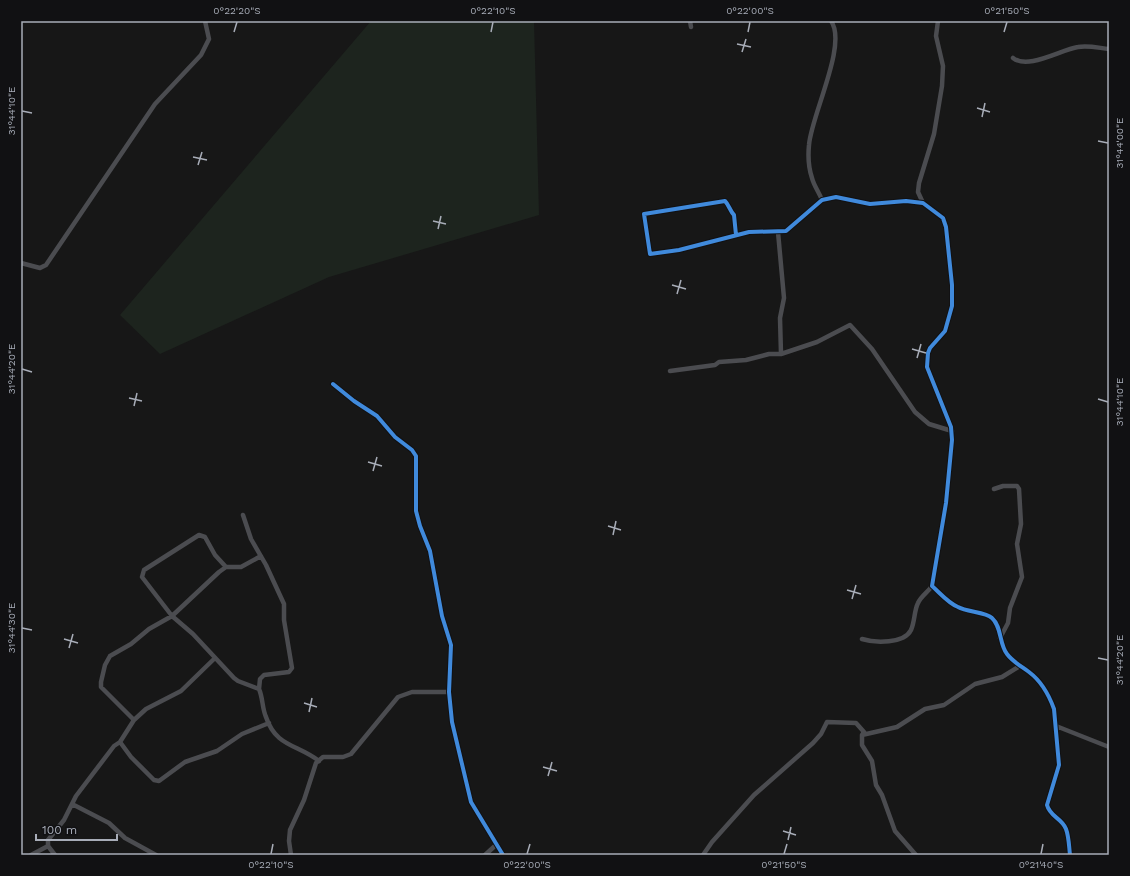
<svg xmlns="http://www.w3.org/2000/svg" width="1130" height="876" font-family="'Work Sans',sans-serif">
<rect width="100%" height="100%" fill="#171717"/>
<!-- green -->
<path fill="#1d241e" d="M371,21h163l5,194 -210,62 -169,77 -40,-39z"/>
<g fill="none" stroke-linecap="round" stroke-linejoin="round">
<!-- minor -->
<path stroke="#4b4c50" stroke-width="4.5" d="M690,21l1,6
M1013,58c15,12 47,-8 65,-11 10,-2 21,1 31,2
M822,200c-3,-8 -8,-14 -10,-22 -3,-9 -4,-23 -3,-33 2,-29 39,-101 22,-124
M923,203l-5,-11 1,-9 15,-49 8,-48 1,-20 -7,-30 2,-15
M778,232l6,66 -4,20 1,36
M736,235l-2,-20c-4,-4 -5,-10 -9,-14l-81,13 6,40 29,-4 70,-18 37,-1 36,-31 14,-3 34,7 36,-3 17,2 20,15 3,9 6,58v21l-7,25 -15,17 -2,5 -1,14 24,60 1,13 -6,63 -14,83c8,7 16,17 26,21 9,5 28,5 34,11 10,9 7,26 15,36 6,8 14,12 22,18 12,9 20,23 25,37l5,56 -12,40c3,12 15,13 19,24 3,8 3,18 4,26
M21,263l19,5 6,-3 109,-161 46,-49 8,-16 -4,-18
M670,371l45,-6 4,-3 27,-2 23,-6h12l36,-12 33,-17 22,24 43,63 14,12 23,7
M333,384l21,17 23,15 18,21 17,13 4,6v55l4,15 10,25 12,65 9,29 -2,47 3,30 19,80 32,53
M994,489l9,-3h14l2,3 2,35 -4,20 5,33 -12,31 -2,15 -8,15
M243,515l8,24 15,26 18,39v16l8,48 -3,4 -25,3 -4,4 -1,10
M226,567l-11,-12 -10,-18 -6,-2 -55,35 -2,7 30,39 21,18 41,44 4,3 21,8c4,9 3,19 7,28 10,30 31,27 53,44
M862,639c13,4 42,5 49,-9 4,-9 3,-19 7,-27 3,-7 10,-11 14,-17
M134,720l-33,-33v-5l4,-17 5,-9 21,-12 18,-15 23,-13 47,-44 7,-5h15l20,-11
M1056,726l53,21
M862,735l35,-8 28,-18 19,-4 31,-21 27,-7 18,-11
M120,742l11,15 23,23 5,1 26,-19 32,-11 25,-17 27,-11
M72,804l37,19 16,15 31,17
M31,855l17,-9
M55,855l-7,-9v-6l16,-20 12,-24 38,-50 6,-4 14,-22 12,-11 35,-18 34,-33
M291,855l-2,-14 1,-11 14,-30 12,-37 7,-6h20l8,-3 47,-57 14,-5h37
M485,855l12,-11
M703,855l9,-13 42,-47 59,-52 8,-9 6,-12 29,1 8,9 -2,3v10l10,16 4,24 6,10 13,36 21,24"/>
<defs>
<path id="cycleway" d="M736,235l-2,-20c-4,-4 -5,-10 -9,-14l-81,13 6,40 29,-4 70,-18 37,-1 36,-31 14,-3 34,7 36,-3 17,2 20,15 3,9 6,58v21l-7,25 -15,17 -2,5 -1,14 24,60 1,13 -6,63 -14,83c8,7 16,17 26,21 9,5 28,5 34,11 10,9 7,26 15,36 6,8 14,12 22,18 12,9 20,23 25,37l5,56 -12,40c3,12 15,13 19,24 3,8 3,18 4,26
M333,384l21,17 23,15 18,21 17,13 4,6v55l4,15 10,25 12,65 9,29 -2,47 3,30 19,80 32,53"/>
</defs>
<!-- cycleway casing -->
<use href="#cycleway" stroke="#111113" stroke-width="6"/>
<!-- cycleway -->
<use href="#cycleway" stroke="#408adc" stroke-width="4"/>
</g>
<!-- ticks -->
<path fill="none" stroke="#a8adb8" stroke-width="1.5" d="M234,32l3,-10M491,32l2,-10M748,32l2,-10M1004,32l3,-10M737,44l14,3M742,52l4,-13M977,108l13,4M22,111l10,2M982,117l3,-14M1098,141l10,2M193,157l14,3M198,165l4,-13M433,221l13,3M438,229l3,-13M672,285l14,4M677,294l4,-14M912,349l14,4M917,358l4,-14M22,369l10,3M129,398l13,3M1098,399l10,3M134,406l3,-13M368,462l14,4M373,471l4,-14M608,526l13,4M613,535l3,-14M847,590l14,4M852,599l4,-14M22,628l10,2M64,639l14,4M69,648l4,-14M1098,658l10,2M304,703l13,4M309,712l3,-14M543,767l14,4M548,776l4,-14M783,831l13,4M788,840l3,-13M271,854l2,-10M527,854l3,-10M784,854l3,-10M1041,854l2,-10"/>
<!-- border -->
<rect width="1130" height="876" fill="none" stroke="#111113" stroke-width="44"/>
<!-- scale -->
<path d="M36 834v6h81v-6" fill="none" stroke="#a8adb8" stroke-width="2"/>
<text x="42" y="834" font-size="12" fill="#a8adb8" stroke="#111113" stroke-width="3" paint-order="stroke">100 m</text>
<rect x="22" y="22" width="1086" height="832" fill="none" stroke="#a8adb8" stroke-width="1.5"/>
<g font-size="10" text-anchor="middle" fill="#a8adb8">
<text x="237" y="14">0°22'20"S</text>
<text x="493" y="14">0°22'10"S</text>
<text x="750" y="14">0°22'00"S</text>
<text x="1007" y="14">0°21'50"S</text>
<text transform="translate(11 111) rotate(-90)" y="4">31°44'10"E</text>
<text transform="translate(1119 143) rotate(-90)" y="4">31°44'00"E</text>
<text transform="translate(11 369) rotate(-90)" y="4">31°44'20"E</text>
<text transform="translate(1119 402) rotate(-90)" y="4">31°44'10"E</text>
<text transform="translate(11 628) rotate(-90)" y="4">31°44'30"E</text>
<text transform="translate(1119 660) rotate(-90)" y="4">31°44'20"E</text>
<text x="271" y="868">0°22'10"S</text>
<text x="527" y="868">0°22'00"S</text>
<text x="784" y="868">0°21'50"S</text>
<text x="1041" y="868">0°21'40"S</text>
</g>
</svg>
